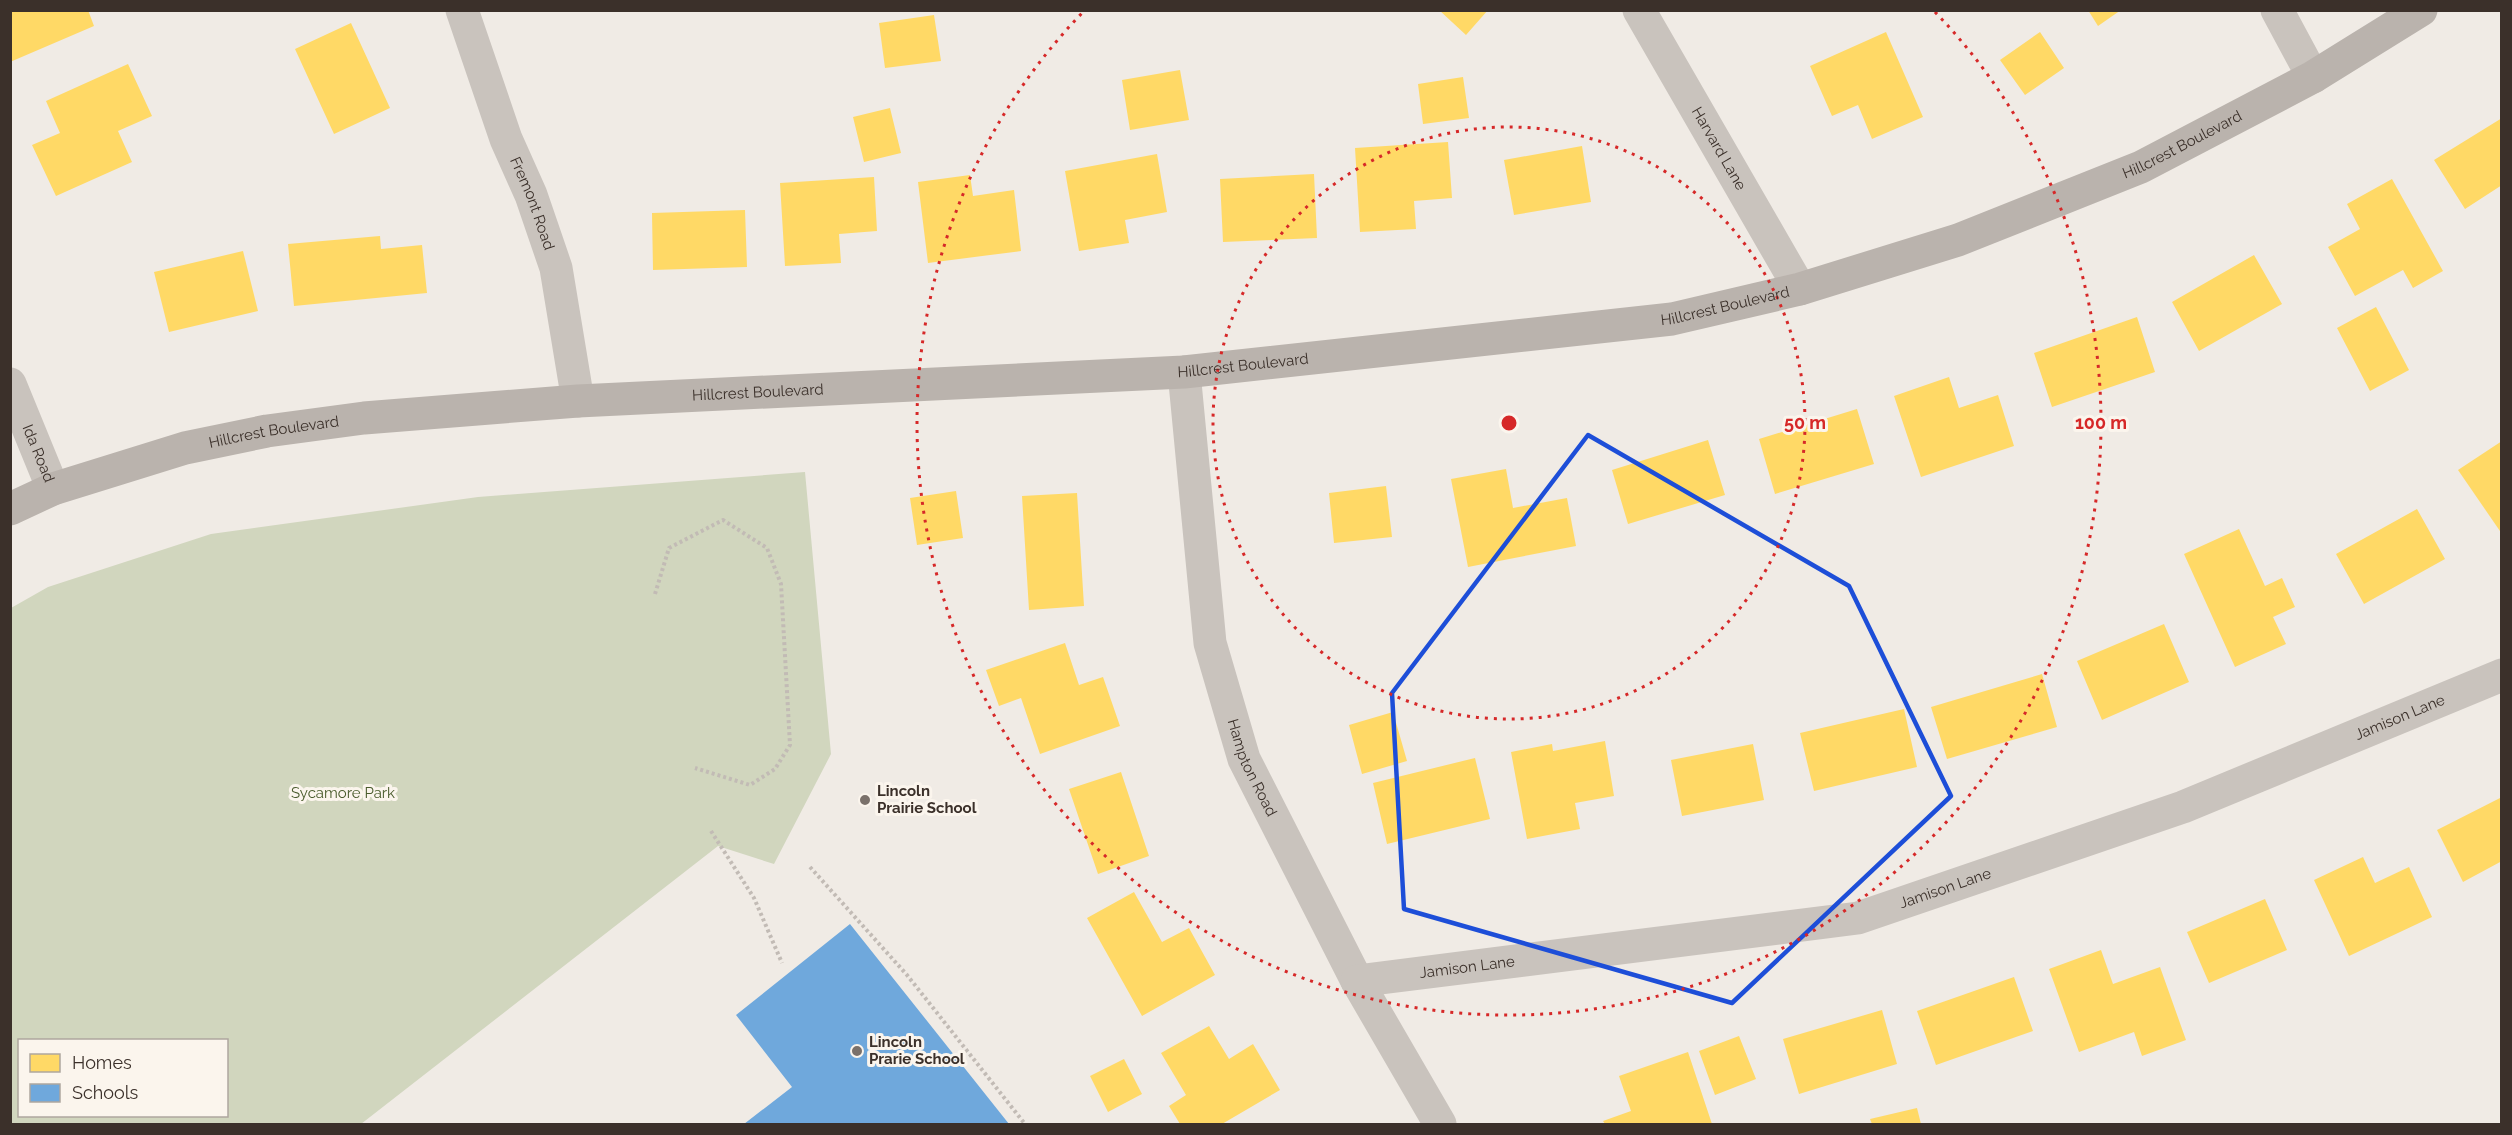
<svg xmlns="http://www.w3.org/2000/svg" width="2512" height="1135" font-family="Raleway,sans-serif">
<rect width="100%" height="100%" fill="#f0ebe5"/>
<!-- green -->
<path fill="#d1d6be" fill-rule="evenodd" d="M805,472l26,282 -57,110 -56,-18 -357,278h-350v-516l37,-21 163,-53 267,-37zM20,1040h206v76h-206z"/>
<!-- homes -->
<path fill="#ffd966" d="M10,10h78l6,16 -84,36z
M1439,10h49l-22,25z
M2088,10h33l-23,16z
M934,15l7,46 -56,7 -6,-45z
M351,23l39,85 -56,26 -39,-85z
M1886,32l37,85 -51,22 -14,-34 -26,11 -22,-50z
M2040,32l24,36 -39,27 -25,-35z
M128,64l24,52 -34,15 14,31 -76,34 -24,-51 28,-12 -14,-32z
M1180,70l9,50 -59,10 -8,-50z
M1463,77l6,41 -46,6 -5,-40z
M890,108l11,45 -37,9 -11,-45z
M2502,118v67l-37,24 -31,-49z
M1448,142l4,56 -38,3 2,28 -56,3 -5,-84z
M1582,146l9,56 -77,13 -10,-55z
M1157,154l10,58 -42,8 4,23 -50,8 -14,-80z
M1314,174l3,64 -94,4 -3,-63z
M970,175l3,21 41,-6 7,61 -93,12 -10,-81z
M874,177l3,54 -38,3 2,29 -56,3 -5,-83z
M2392,179l51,92 -30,17 -10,-18 -48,26 -27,-49 32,-18 -13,-25z
M745,210l2,57 -94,3 -1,-57z
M380,236l1,13 41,-4 5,48 -133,13 -6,-62z
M243,251l15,60 -89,21 -15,-60z
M2254,255l28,49 -83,47 -27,-49z
M2376,307l33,63 -39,21 -33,-63z
M2137,317l18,55 -103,35 -18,-54z
M1949,377l10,31 39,-13 16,51 -93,31 -27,-81z
M1857,409l17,55 -99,30 -16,-55z
M1708,440l17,55 -97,29 -16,-54z
M2502,441v93l-44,-64z
M1506,469l7,39 54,-10 9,48 -108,21 -17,-88z
M1386,486l6,51 -58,6 -5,-50z
M956,491l7,47 -46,7 -7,-47z
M1077,493l7,113 -55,4 -7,-114z
M2417,509l28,50 -81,45 -28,-50z
M2239,529l26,57 17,-8 13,29 -22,10 13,27 -51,23 -51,-113z
M2164,624l25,58 -87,38 -25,-59z
M1065,643l14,42 24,-8 17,49 -80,28 -19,-56 -22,8 -13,-36z
M2042,674l15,53 -110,32 -16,-52z
M1904,709l13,58 -103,24 -14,-58z
M1393,712l14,49 -45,13 -13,-49z
M1605,741l9,55 -39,7 5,26 -53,10 -16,-87 41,-8 1,7z
M1753,744l11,56 -82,16 -11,-56z
M1475,758l15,61 -103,25 -14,-61z
M1121,772l28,84 -51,18 -29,-85z
M2502,797v64l-39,21 -26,-52z
M2363,857l12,26 34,-16 23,50 -83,39 -35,-76z
M1134,892l28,50 27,-14 26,47 -73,41 -55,-98z
M2265,899l22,51 -78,33 -22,-51z
M2101,950l12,34 47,-17 26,73 -44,16 -8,-24 -55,20 -30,-83z
M2014,977l19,54 -97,34 -19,-54z
M1882,1010l15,54 -98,30 -16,-55z
M1209,1026l20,33 24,-15 27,46 -58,34h-42l-11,-18 17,-11 -25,-42z
M1739,1036l17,43 -41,16 -16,-44z
M1688,1052l24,72h-107l-2,-3 28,-10 -12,-35z
M1124,1059l18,35 -34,18 -18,-36z
M1917,1108l4,16h-49l-2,-5z"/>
<!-- schools -->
<path fill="#6fa8dc" d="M850,924l159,200h-265l48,-37 -56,-72z"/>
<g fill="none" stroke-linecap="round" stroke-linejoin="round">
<!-- path -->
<path stroke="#c2bbb5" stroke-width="4" stroke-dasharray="3 3" stroke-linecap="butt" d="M655,594l14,-46 54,-28 44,28 14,36 9,161 -15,24 -25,16 -55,-17
M711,831l43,67 28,65
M810,867l97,108 118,149"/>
<!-- street -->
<g stroke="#c9c3bd" stroke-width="33">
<path id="s1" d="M462,10l44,129 25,56 25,73 22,133"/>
<path id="s2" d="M1639,10l161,279"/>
<path d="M2277,10l36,67"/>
<path id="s3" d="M1184,372l26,271 34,116 113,222 83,143"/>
<path id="s4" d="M10,384l43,105"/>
<path id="s5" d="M1357,981l501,-63 325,-111 319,-132"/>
</g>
<!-- secondary -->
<path stroke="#bab3ad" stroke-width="33" id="s6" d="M10,509l43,-20 132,-41 82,-17 97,-13 214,-17 606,-29 488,-53 128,-30 158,-49 183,-73 172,-90 108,-67"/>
</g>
<!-- marked area -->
<path fill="none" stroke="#1d4ed8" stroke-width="4.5" stroke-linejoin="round" d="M1588,435l261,151 102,210 -219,207 -328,-94 -12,-216z"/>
<!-- distance rings -->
<g fill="none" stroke="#d62828" stroke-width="3" stroke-dasharray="3 6">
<circle cx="1509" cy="423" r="296"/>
<path d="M1935 12A592 592 0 1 1 1083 12"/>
</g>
<!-- markers -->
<g fill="#7a716b" stroke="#fbf5ed" stroke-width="2">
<circle cx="865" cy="800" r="6"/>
<circle cx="857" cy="1051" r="6"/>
</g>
<g text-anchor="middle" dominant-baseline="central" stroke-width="6" stroke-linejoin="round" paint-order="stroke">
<!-- street labels -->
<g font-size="15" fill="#3b302a" stroke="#fbf5ed">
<text stroke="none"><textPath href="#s6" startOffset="2220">Hillcrest Boulevard</textPath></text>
<text stroke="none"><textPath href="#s2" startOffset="160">Harvard Lane</textPath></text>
<text stroke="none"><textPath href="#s1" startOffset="206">Fremont Road</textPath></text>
<text stroke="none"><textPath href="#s6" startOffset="1734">Hillcrest Boulevard</textPath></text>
<text stroke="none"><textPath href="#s6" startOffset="1248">Hillcrest Boulevard</textPath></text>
<text stroke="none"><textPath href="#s6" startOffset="762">Hillcrest Boulevard</textPath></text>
<text stroke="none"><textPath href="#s6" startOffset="276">Hillcrest Boulevard</textPath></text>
<text stroke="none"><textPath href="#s4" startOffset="75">Ida Road</textPath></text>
<text stroke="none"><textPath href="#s5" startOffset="1083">Jamison Lane</textPath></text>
<text stroke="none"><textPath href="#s3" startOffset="404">Hampton Road</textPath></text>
<text stroke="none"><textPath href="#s5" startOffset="597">Jamison Lane</textPath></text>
<text stroke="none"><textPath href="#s5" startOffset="111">Jamison Lane</textPath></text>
</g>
<!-- poi labels -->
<g font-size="15" font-weight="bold" fill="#3b302a" stroke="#fbf5ed" text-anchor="start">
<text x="877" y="791">Lincoln<tspan x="877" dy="17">Prairie School</tspan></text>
<text x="869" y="1042">Lincoln<tspan x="869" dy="17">Prarie School</tspan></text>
</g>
<!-- park labels -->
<g font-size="15" fill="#495b2c" stroke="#fbf5ed">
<text x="343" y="793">Sycamore Park</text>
</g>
</g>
<circle cx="1509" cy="423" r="9" fill="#d62828" stroke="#fbf5ed" stroke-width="3"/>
<g font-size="18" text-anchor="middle" font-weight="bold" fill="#d62828" stroke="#fbf5ed" stroke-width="6" stroke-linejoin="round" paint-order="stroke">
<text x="1805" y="429">50 m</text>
<text x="2101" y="429">100 m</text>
</g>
<!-- border -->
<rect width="2512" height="1135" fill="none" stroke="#3b302a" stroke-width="24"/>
<!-- legend -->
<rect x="18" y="1039" width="210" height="78" fill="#fbf5ed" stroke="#aea69f" stroke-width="1.5"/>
<rect x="30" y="1054" width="30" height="18" fill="#ffd966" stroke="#aea69f" stroke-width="1.5"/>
<text x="72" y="1069" font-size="18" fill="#3b302a">Homes</text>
<rect x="30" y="1084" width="30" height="18" fill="#6fa8dc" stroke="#aea69f" stroke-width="1.5"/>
<text x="72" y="1099" font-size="18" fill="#3b302a">Schools</text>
</svg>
